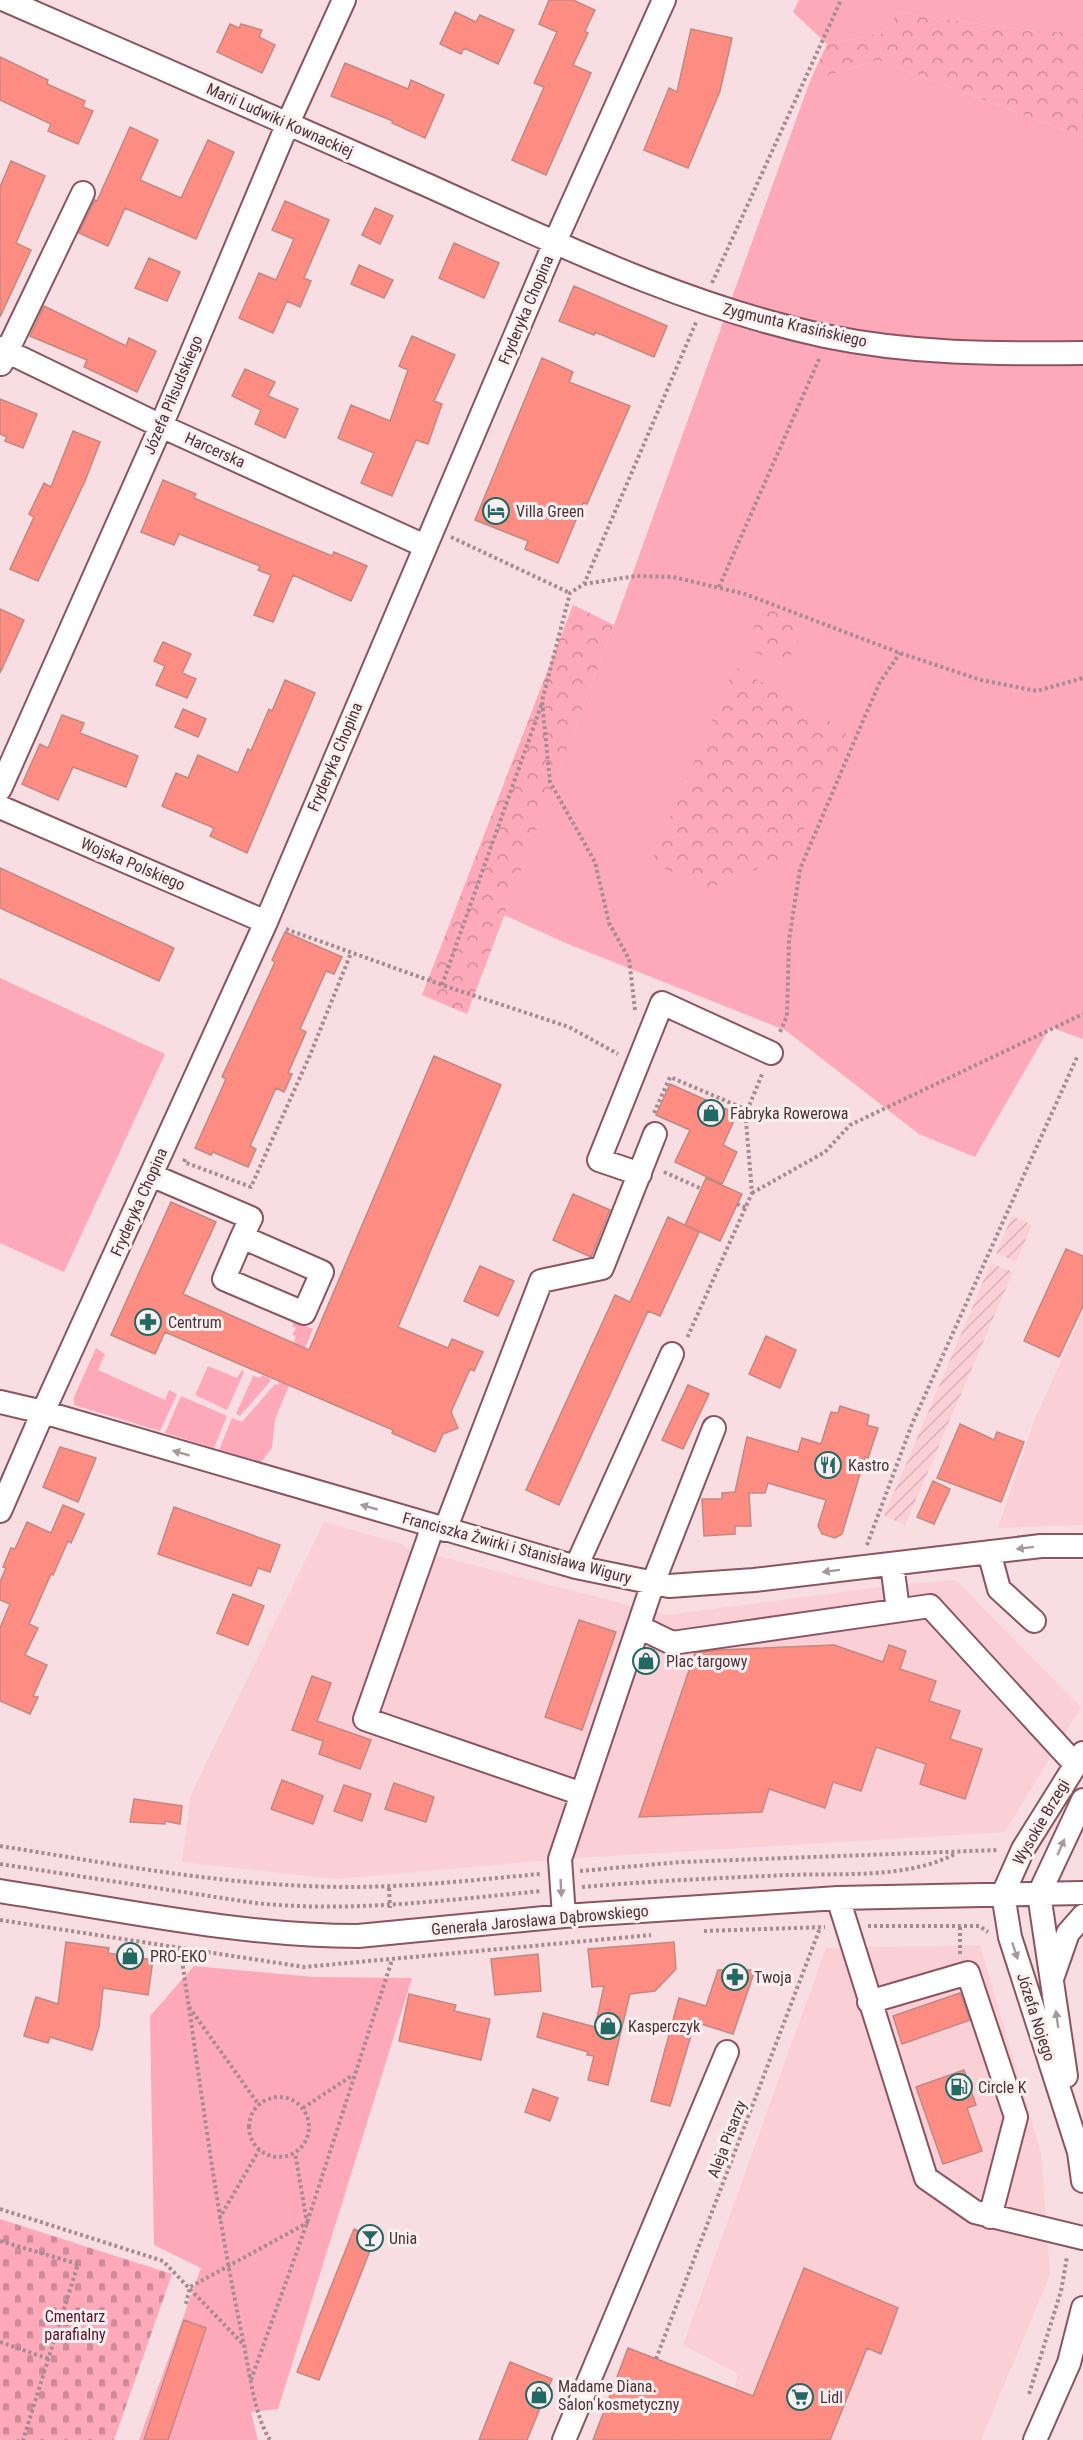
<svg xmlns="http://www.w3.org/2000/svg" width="1083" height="2440" font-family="'Roboto Condensed',sans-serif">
<defs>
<pattern id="industrial-furrows" width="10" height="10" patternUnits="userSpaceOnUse" patternTransform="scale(1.5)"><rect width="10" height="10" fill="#fbcfd6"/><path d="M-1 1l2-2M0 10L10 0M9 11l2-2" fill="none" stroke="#d9b2b8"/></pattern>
<pattern id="forest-crowns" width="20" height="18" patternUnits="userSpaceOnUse" patternTransform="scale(1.5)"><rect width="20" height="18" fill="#fda9ba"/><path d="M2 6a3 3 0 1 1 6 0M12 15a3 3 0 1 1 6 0" fill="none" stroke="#cf8a98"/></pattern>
<pattern id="cemetery-stones" width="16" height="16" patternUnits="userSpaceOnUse" patternTransform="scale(1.5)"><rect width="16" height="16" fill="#fda9ba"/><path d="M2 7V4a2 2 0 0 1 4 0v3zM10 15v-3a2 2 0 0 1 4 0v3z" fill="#cf8a98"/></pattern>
</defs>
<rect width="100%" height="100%" fill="#f8dee2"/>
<!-- built -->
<path fill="#fbcfd6" d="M1083,1312v213l-85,3 36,-107z
M324,1522l78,22 19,14 17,-2 229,59 228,-30 61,-5 125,127 -76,125 -445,27 -223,20 -155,-17 9,-68z
M980,1945l61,208 9,122 -69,165h-260l17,-66 -55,-29 143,-397z"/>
<!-- industrial -->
<path fill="url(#industrial-furrows)" d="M1012,1216l20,9 -16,37 -20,-9z
M991,1263l22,9 -108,253 -21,-9z"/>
<!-- green -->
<path fill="#fda9ba" d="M799,0h284v32h-48l-137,-20 -15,21 -56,11 -34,-32z
M878,60l205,77v902l-33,-12 -75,130 -56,-23 -134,-104 -222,-88 -59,-27 110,-290 196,-544z
M0,978l165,76 -101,218 -64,-29z
M294,1321l19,8 -38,90 -3,29 -11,14 -42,-12 13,-32 10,4 33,-38 3,1 18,-39 -3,-1 3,-9 -4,-1 4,-7 -4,-2z
M96,1348l9,6 -7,16 67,30 4,-10 8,4 -17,37 -86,-26v-8z
M208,1366l29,12 5,-8 2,2 -17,38 -32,-15z
M262,1375l9,4 -2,4 -29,33 -4,-2 17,-38 7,2z
M181,1396l46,20 -13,32 -49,-15z
M194,1966l119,11 99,1 -134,431 -27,3 7,28h-119l62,-172 -47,-23 -4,-229z"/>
<!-- forest -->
<path fill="url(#forest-crowns)" d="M898,12l137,20h48v105l-205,-77 -68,21 17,-37 56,-11z
M573,605l41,20 -147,389 -45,-19z
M763,607l44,17 -21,41 -41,-17z
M735,667l112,64 -55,124 -84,34 -57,-27z"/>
<!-- cemetery -->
<path fill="url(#cemetery-stones)" d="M0,2219l172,55 -58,166h-114z"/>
<!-- building -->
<path fill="#fd8d82" stroke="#c38881" stroke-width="1.5" d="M549,0h24l22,10 -10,21 3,2 -15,32 18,8 -45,102 -34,-15 32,-73 -10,-4 23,-51 -18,-8z
M455,12l21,10 4,-7 34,15 -16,34 -34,-16 -3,6 -21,-10z
M230,24l9,4 2,-4 21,6 -3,7 16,8 -13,28 -45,-21z
M691,29l41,9 -12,53 -32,77 -44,-18 25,-62 8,4z
M0,57l48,23 -1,4 38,17 -2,6 10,4 -15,33 -30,-13 3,-7 -51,-24z
M345,63l63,26 3,-9 33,15 -19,43 -33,-15 1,-2 -62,-25z
M130,127l28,13 -18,40 41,18 27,-58 26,12 -38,87 -71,-31 -17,38 -29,-13 16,-33 2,1z
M11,161l34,15 -29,67 15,7 -31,67v-130z
M285,201l44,19 -25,58 7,3 -11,26 -13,-6 -14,32 -34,-15 20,-45 17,7 18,-41 -22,-9z
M375,208l18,8 -13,28 -18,-9z
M454,243l45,20 -15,35 -45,-20z
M149,258l31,14 -13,29 -32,-13z
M359,265l34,15 -9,18 -33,-14z
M574,286l93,40 -13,31 -59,-25 -1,3 -35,-14z
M44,306l82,40 3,-8 27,13 -19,41 -53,-25 3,-7 -57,-24z
M412,336l43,19 -21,46 8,3 -14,40 -12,-4 -24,56 -31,-13 13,-30 -36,-15 13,-33 39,16 18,-51 -9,-4z
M542,358l31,14 -4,10 61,24 -43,98 -4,-1 -25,60 -33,-14 3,-8 -53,-21z
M245,369l30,13 -7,14 30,13 -13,29 -30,-14 6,-14 -29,-14z
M0,399l37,15 -14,34 -18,-7 2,-4 -7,-3z
M73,431l27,11 -15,39 -47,100 -28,-12 24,-52 -5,-3 15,-31 7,4z
M163,480l33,14 -2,4 56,24 82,34 2,-4 33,14 -16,35 -58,-26 -20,47 -19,-7 17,-40 -13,-5 2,-4 -81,-32 -5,11 -33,-13z
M0,609l24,11 -24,53z
M163,642l28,12 -9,19 14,6 -9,19 -31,-13 9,-19 -11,-5z
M285,680l30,13 -68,160 -37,-17 4,-8 -52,-22 14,-33 12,5 10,-23 40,18 10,-24 3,2 18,-42 3,2z
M183,709l23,10 -8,18 -23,-10z
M62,715l22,8 -4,10 58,23 -12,31 -53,-20 -15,33 -36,-16 18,-40 8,4z
M0,868l174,80 -15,33 -159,-73z
M285,932l57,25 -8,17 -8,-3 -26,58 6,3 -18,41 4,1 -8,18 -8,-4 -26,58 6,3 -8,18 -35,-15 -2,3 -16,-7 31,-69 -4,-2 53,-115 -3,-2z
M434,1056l67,29 -103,242 50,21 4,-9 31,13 -9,19 -4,-2 -19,43 7,16 -15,6 -8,18 -43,-19 1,-3 -228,-98 -10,22 -44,-19 60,-133 45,20 -33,72 126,56z
M670,1084l67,30 -14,31 14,7 -15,32 -47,-22 15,-32 -34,-15z
M706,1178l36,16 -22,47 -35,-16z
M573,1194l37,16 -19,47 -38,-17z
M668,1217l31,15 -39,84 -12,-5 -89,194 -33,-15 89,-195 15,7z
M1066,1249l17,7v50l-24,51 -35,-16z
M480,1266l34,15 -16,35 -34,-15z
M766,1336l30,14 -16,38 -31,-14z
M688,1385l21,9 -26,55 -21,-9z
M840,1406l29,9 -2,10 11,3 -10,30 -3,-1 -23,77 -7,4 -13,-4 -4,-8 8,-26 -58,-17 -3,10h-16l2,33h-16v8l-31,2 -2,-37h20v-6l13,-1 12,-55 51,15 4,-14 19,6 10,-32 7,1z
M960,1424l34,16 3,-8 27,10 -23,60 -64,-24z
M60,1447l36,11 -18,44 -35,-15z
M933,1481l17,8 -16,35 -17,-7z
M63,1505l21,9 -13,29 -3,-2 -15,34 -2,-1 -22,50 9,4 -13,27 22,10 -14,31 5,1 -8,17 -30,-13v-73l10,-24 -10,-4v-18l6,-14 -3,-1 8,-19 4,1 12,-27 24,11z
M174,1507l106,38 -10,27 -12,-4 -7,18 -93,-32z
M233,1594l31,12 -16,39 -31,-12z
M579,1620l37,12 -34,98 -37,-13z
M834,1645l49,17 6,-17 17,6 -6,18 36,12 -7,20 31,10 -10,28 32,10 -17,50 -45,-15 6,-20 -50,-17 -15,44 -28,-9 -8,26 -56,-19 -7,23 -123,5 56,-164 23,-3z
M312,1676l19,7 -14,38 54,19 -11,29 -41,-15 4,-13 -31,-11z
M282,1780l41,16 -10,28 -42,-15z
M394,1783l40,14 -8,25 -41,-13z
M344,1785l27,9 -9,27 -28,-10z
M134,1799l48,7 -2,18 -15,-3v3l-35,-2z
M66,1942l43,6 -1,5 45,7 -5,35 -45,-7 -4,39 -7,23 -42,-13 -2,6 -24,-7 12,-39 22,7z
M674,1942l2,27 -21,22 -25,3 -22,91 -20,-5 6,-24 -7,-1 1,-3 -51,-15 6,-24 52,14 9,-41 -12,1 -4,-38z
M538,1954l3,37 -46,4 -4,-36z
M718,1970h37l-22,64 -38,-12 -25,84 -19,-5 28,-103 27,8z
M960,1993l10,27 -68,24 -9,-28z
M409,1994l47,11 -2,6 36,8 -9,41 -82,-19z
M964,2070l12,35 -9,3 15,43 -39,13 -27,-77z
M533,2089l25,9 -8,23 -25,-9z
M354,2229l21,9 -56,142 -22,-8z
M804,2268l94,40 -17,46 -14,-6 -37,92h-237l35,-92 125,48z
M184,2320l22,8 -38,112h-24z
M510,2362l42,17 -25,61h-48z"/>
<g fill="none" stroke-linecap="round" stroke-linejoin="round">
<defs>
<path id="minor" d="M5,0c141,61 281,123 422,185 129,58 258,121 398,151 87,18 169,18 258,17
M0,348l161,78 264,120
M1,364l82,-171
M0,789l161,-363 127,-303 56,-123
M0,807l266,115
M640,1174l-41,-14 63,-157 109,50
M151,1175l100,43 -9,19 80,35 -18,41 -80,-34 18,-42
M0,1402l43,10 533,155 93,19 85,-6 287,-34h42
M0,1511l43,-99 223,-490 289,-680 109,-242
M433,1526l-68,193 217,75
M445,1530l96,-249 61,-13 53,-134
M989,1552l10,37 35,32
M892,1564l6,46
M576,1567l96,-213
M639,1627l33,16 258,-37 145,158
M1083,1753l-60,96 -20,45 7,43 69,215 4,29
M0,1891c117,18 240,45 358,45l206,-20 274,-18 245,-5
M1039,1894l27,182
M1039,1894l44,-94
M838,1898l88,280 49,34 108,26
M564,1916l-4,-57 93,-276 61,-155
M1053,1976l15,-43 15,-17
M869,2002l99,-29 48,144 -26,100
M564,2440l163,-388
M1035,2440l34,-77 14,-55"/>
</defs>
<!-- minor casing -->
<use href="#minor" stroke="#8b5460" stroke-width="26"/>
<!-- path -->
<path stroke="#a68c91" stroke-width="4" stroke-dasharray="3 3" stroke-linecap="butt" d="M712,283l129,-283
M451,537l119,56
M584,584l52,-8 37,1 72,17 155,59 81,27 56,11 46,-13
M719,587l101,-230
M286,929l156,56 127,42 49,27
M442,985l100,-282
M635,1010l-6,-51 -20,-36 -14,-61 -45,-80 -8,-81 28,-108 14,-9 113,-264
M780,1032l7,-16 2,-76 11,-71 62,-146 18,-41 20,-29
M745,1109l4,-3 14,-34
M654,1113l16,-36 75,32 7,84 -65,145
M185,1159l-1,3 67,25 59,-132 41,-102
M664,1172l38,17
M752,1193l73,-41 25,-27 233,-111
M737,1204l9,4
M867,1545l45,-121 166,-369
M0,1846c102,16 204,36 308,40 78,4 155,-5 232,-12
M0,1864l255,39c96,10 191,-3 287,-12
M580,1871l101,-9 317,-12
M582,1887c69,-6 137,-9 206,-12 54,-2 118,4 167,-21
M389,1888l1,20
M0,1920l304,47 347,-32
M868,1926h111l9,6
M704,1931l121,-4
M180,1948c20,129 35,259 62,387 7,32 11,78 28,105
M960,1954v-27
M189,2007l70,98
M249 2127a30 30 0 1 1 60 0a30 30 0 1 1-60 0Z
M303,2108l50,-33
M0,2209l163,52 80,83
M219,2219l40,-69
M0,2241l78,23 -55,176
M186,2304l4,-17 117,-64 -12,-70
M0,2342l49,17
M656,2359l164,-431
M251,2380l56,-157 85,-263
M1029,2394l32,-103 6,-34"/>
<!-- minor -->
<use href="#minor" stroke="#fff" stroke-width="22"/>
</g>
<!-- one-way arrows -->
<defs><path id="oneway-solid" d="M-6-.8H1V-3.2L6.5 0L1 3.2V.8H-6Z" transform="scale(1.5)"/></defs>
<g fill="#a6999c">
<use href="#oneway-solid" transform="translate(181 1453) rotate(-164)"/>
<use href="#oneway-solid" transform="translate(369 1507) rotate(-164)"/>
<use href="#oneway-solid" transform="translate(1025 1548) rotate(173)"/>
<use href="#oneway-solid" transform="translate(831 1571) rotate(173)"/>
<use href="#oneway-solid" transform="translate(1061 1847) rotate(-67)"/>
<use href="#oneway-solid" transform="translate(561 1888) rotate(87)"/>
<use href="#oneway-solid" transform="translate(1015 1951) rotate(72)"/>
<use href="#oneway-solid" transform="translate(1057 2019) rotate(-98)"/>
</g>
<!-- icons -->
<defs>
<symbol id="hotel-ring" viewBox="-11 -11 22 22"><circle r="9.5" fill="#fceff1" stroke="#206a63" stroke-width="1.5"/><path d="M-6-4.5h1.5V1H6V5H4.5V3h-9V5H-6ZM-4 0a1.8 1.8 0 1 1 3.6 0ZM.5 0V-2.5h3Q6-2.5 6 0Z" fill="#206a63"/></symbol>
<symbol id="shop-ring" viewBox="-11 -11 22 22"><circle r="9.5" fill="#fceff1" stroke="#206a63" stroke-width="1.5"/><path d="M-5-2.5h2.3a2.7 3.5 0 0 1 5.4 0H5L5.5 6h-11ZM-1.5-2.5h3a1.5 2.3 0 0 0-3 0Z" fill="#206a63"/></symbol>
<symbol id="pharmacy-ring" viewBox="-11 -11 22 22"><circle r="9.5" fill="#fceff1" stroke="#206a63" stroke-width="1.5"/><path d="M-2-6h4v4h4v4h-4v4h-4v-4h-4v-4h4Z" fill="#206a63"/></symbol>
<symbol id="restaurant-ring" viewBox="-11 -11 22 22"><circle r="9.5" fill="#fceff1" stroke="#206a63" stroke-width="1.5"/><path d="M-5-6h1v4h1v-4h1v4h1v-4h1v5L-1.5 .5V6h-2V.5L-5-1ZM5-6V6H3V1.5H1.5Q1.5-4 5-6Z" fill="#206a63"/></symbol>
<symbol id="fuel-ring" viewBox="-11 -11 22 22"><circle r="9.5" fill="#fceff1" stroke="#206a63" stroke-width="1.5"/><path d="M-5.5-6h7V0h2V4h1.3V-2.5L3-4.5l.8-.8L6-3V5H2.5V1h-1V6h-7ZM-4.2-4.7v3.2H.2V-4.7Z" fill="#206a63"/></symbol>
<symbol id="bar-ring" viewBox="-11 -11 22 22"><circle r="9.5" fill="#fceff1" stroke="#206a63" stroke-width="1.5"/><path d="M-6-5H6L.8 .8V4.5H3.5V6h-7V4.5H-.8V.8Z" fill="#206a63"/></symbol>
<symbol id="supermarket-ring" viewBox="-11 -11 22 22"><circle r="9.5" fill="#fceff1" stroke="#206a63" stroke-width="1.5"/><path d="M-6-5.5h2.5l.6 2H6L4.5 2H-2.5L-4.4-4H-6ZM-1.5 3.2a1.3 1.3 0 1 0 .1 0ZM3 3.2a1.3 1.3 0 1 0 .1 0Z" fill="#206a63"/></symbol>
</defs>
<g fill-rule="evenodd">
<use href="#hotel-ring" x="481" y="496" width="30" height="30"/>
<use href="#shop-ring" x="696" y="1098" width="30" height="30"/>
<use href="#pharmacy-ring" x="133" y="1307" width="30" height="30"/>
<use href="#restaurant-ring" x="813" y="1450" width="30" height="30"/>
<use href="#shop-ring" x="631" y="1646" width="30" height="30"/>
<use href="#shop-ring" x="115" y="1941" width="30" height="30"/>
<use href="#pharmacy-ring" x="720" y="1962" width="30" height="30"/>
<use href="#shop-ring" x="593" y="2011" width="30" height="30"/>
<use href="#fuel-ring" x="944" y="2072" width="30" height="30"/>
<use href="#bar-ring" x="355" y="2223" width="30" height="30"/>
<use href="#shop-ring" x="524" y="2380" width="30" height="30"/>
<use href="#supermarket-ring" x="785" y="2382" width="30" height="30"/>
</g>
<g text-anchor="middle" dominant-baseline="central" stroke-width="6" stroke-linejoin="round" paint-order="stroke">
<!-- street labels -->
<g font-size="16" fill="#4c3338" stroke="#fceff1">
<text transform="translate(280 120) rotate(24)">Marii Ludwiki Kownackiej</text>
<text transform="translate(526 310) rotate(-67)">Fryderyka Chopina</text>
<text transform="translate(795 325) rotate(13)">Zygmunta Krasińskiego</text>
<text transform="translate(173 395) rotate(-67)">Józefa Piłsudskiego</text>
<text transform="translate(215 450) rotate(24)">Harcerska</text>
<text transform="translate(335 757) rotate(-67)">Fryderyka Chopina</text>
<text transform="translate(133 864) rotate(23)">Wojska Polskiego</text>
<text transform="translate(139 1202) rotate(-66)">Fryderyka Chopina</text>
<text transform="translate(517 1548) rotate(15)">Franciszka Żwirki i Stanisława Wigury</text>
<text transform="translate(1041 1822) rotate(-60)">Wysokie Brzegi</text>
<text transform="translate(540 1920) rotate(-5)">Generała Jarosława Dąbrowskiego</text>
<text transform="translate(1036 2017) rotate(72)">Józefa Nojego</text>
<text transform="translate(727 2139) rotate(-69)">Aleja Pisarzy</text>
</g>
<!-- poi labels -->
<g font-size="16" fill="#4c3338" stroke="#fceff1" text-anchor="start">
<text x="516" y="511">Villa Green</text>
<text x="730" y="1113">Fabryka Rowerowa</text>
<text x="168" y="1322">Centrum</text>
<text x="848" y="1465">Kastro</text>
<text x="666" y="1661">Plac targowy</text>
<text x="150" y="1956">PRO-EKO</text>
<text x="754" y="1977">Twoja</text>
<text x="628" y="2026">Kasperczyk</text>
<text x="978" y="2087">Circle K</text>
<text x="389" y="2238">Unia</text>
<text x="558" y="2386">Madame Diana.<tspan x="558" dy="18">Salon kosmetyczny</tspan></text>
<text x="820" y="2397">Lidl</text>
</g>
<!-- park labels -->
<g font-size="16" fill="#581328" stroke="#fceff1">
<text x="75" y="2316">Cmentarz<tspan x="75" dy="18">parafialny</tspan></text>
</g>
</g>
</svg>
